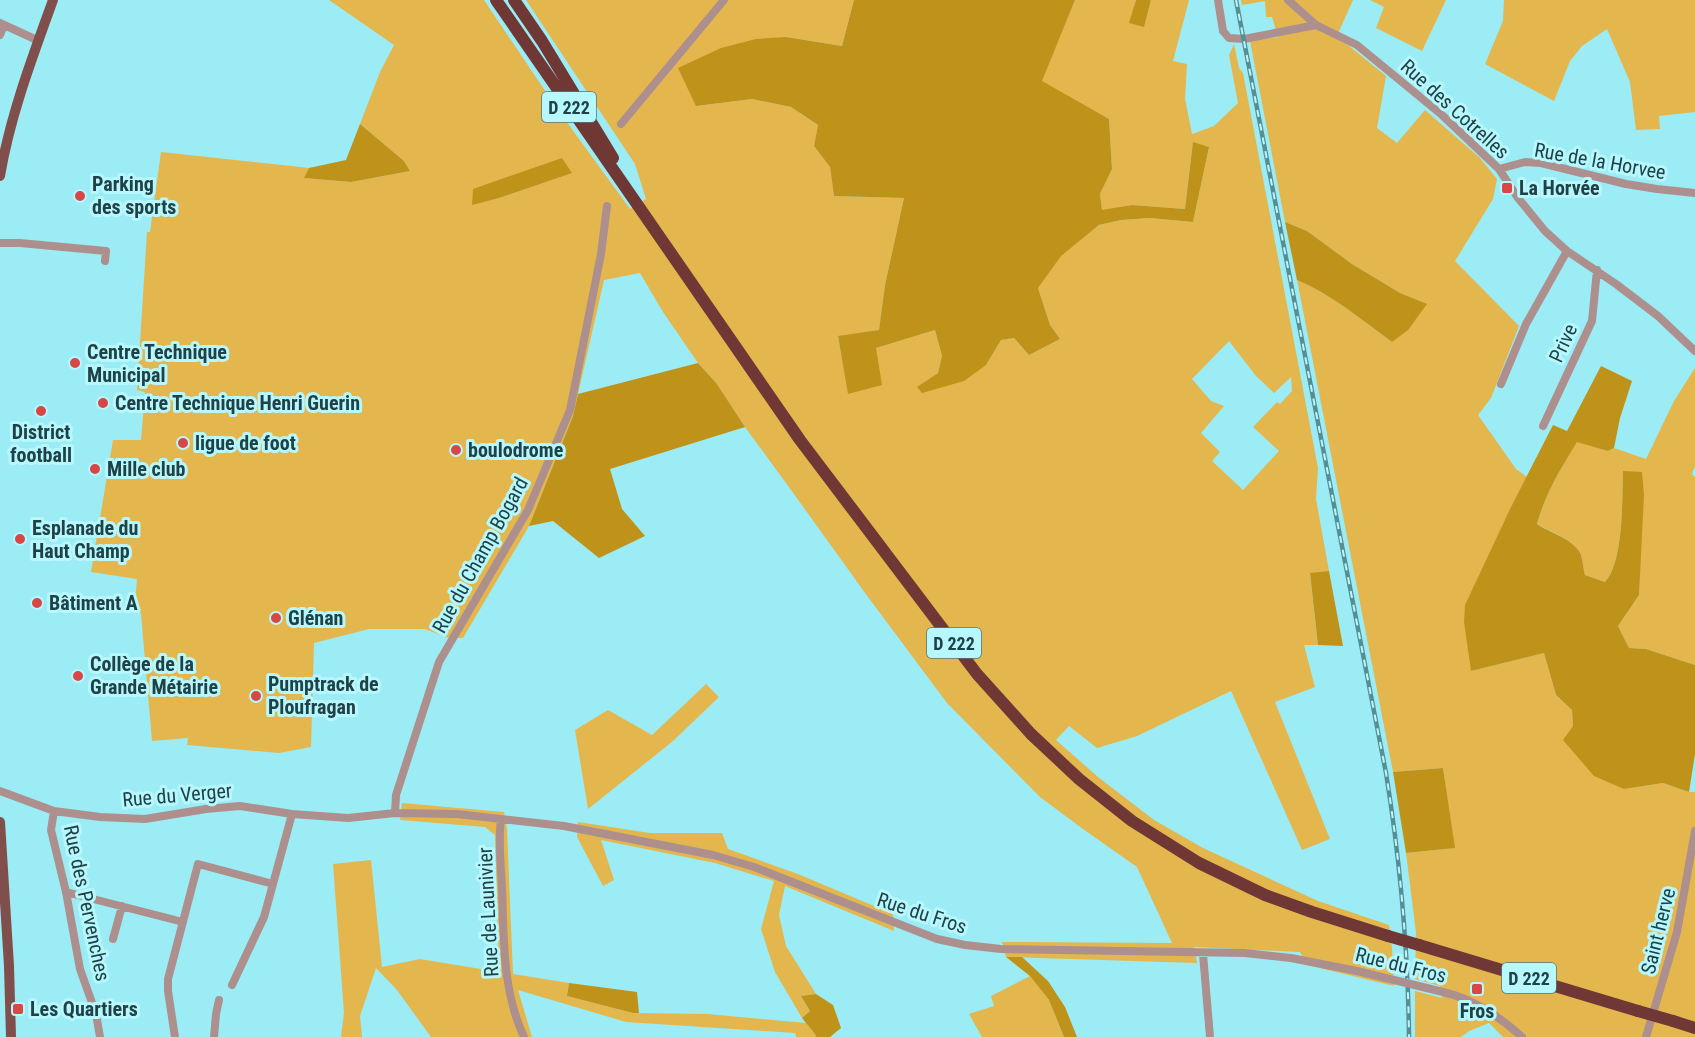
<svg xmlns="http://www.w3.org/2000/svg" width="1695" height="1037" font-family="'Roboto Condensed',sans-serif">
<rect width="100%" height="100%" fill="#9becf5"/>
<!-- green -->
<path fill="#e4b64e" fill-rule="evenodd" d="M329,0h155l74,110 72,99 16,-10 -11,-35 -109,-164h328l-12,46 -56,-9 -90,69 56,-7 39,8 27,18 -4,21 16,21 4,29 70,2 -19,87 -6,45 -41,7 11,57 27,-46 59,-18 7,26 -4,17 -20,14 68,-22 15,-25 13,-2 15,17 31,-16 -10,-14 -12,-37 22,-32 39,-31 22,-5 29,-2 43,4 16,-75 -16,-4 -8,66 -53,-4 -30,6 -2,-17 12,-25 -3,-50 -68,-37 34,-82h61l-6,23 14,3 7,-26h38l-16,61 14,3 -2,35 7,35 22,-8 24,-23 -9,-48 5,-11 5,24 4,5 75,395 -2,31 13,72 -19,3 8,71h-14l11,42 -40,15 55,137 -28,11 -71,-159 -94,45 -40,12 -28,-22 -13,14 42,37 56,43 49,28 115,53 71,24 3,23 2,38 -87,-21 -7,-13 -106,-5 3,16 -191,-6 -4,-15 170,1 -35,-76 -54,-38 -43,-32 -93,-94 -79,-106 -82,-114 -41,-56 -28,-43 -19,-21 -35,-51 -23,-39 -36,7 -31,136 -44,110 -66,112h-14l-24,-9h-56l-55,14 -3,104 -32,6 -92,-8 1,-7 -36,3 -11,-127 -6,-10 2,-25 -46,-7 22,-132h28l4,-48 -8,-2 10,-158h3l11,-80 148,16 -4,10 46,4 59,-11 -6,-10 -44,-37 20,-52 14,-27zM562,158l9,15 -72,25 -27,6zM1229,341l27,35 18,17 17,-16 1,14 -12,13 -3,-2 -24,25 26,24 -36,39 -31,-29 8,-9 -19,-19 23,-27 -13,-5 -19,-22z
M1241,0h112l-17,38 12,7 38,31 -9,52 20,15 28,-33 55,48 17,21 -4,20 -38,62 64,65 -28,72 -13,17 38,54 11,8 -15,28 -41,166 73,-18 12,42 16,15 1,16 51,63 39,-6 26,9h6v245h-192l-14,-14 -20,8 -8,6h-46v-46l27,7 -2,-12 -25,-7 1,-46 -10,-80 48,-5 -11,-80 -50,4 -96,-492c34,14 65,40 95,62l34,-38 -26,-11 -48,-29 -45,-33 -22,-9 -35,-181 28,-4 -6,-20h-6l-1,-16 -23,4z
M1370,0h76l-24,51 -46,-23 8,-21z
M1504,0h191v112l-36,4 1,13 -24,1 -6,-48 -23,-53 -25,17 -12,15 -16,40 -69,-37 18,-43z
M1695,368v98l-3,8 3,3v188l-49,-16 -17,-1 -11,-22 21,-31 3,-122 -19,-1c-1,29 1,88 -18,110l-20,-7c-2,-7 -2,-18 -6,-24 -10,-14 -29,-19 -42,-27 8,-30 24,-56 40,-83l31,10 6,-3 32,11 28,-58z
M706,684l13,13 -46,44 -85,68 -13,-79 33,-20 44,25z
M402,803l102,9 3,17 6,145 56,9 -2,13 66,17 74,1 99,9 9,11 1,3h-20l-1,-4 -169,-11 -108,-32 14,47h-101l-34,-47 -21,-22 -16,48 2,21h-21l3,-24 -11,-149 38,-4 11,107 38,-8 79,13 -4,-137 -10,-8 -85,-7z
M578,822l72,11h72l6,16 70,25 95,40 1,17 -109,-45 -6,29 7,31 30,48 -15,2 9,15 -8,7 -27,-46 -14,-43 13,-48 -59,-18 -114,-23 13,40 -11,6 -26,-49z
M1030,976l19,24 15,37h-82l-13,-23 25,-8 -3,-10z"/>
<!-- forest -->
<path fill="#bf9219" d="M854,0h221l-33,81 67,38 3,50 -12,25 2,16 30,-5 53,4 8,-67 16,5 -16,75 -43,-4 -29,2 -22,5 -38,31 -23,32 12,37 10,14 -31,16 -15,-17 -13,2 -15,25 -22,16 -42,12 -5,-6 21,-14 4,-17 -7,-26 -59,18 6,37 -34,9 -10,-58 41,-6 6,-45 19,-87 -70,-2 -4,-29 -16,-21 4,-21 -27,-18 -39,-8 -56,7 -18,-38 43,-20 35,-9 30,-2 56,9z
M1136,0h15l-7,27 -15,-4z
M360,124l44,37 6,10 -59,11 -47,-4 5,-10 37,-8z
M562,158l10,15 -73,25 -27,7 1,-16z
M1285,222l22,9 45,33 48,29 27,11 -19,26 -16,12c-30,-22 -61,-48 -95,-62z
M698,363l19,21 28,43 -135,42 12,40 23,27 -46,22 -46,-37 -24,5 44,-110 5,-22z
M1601,366l31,15 -12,37 -6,30 -6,3 -31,-9c-16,26 -32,52 -40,82 13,9 32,13 42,27 4,6 4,17 6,24l20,7c19,-21 17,-82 18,-111l19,1 2,23 -5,100 -21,31 11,22 17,1 49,16v89l-6,38 -26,-9 -39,6 -30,-13 -31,-36 10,-14 -1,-16 -16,-15 -12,-42 -73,18 -7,-49 1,-17 47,-100 41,-80 14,6z
M1329,571l14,75 -25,-1 -8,-72z
M1443,768l12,80 -49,5 -13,-81z
M1006,957h16l26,24 17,26 12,30h-13l-15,-37 -19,-24z
M569,983l68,9 2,21h-6l-66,-17z
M816,994l17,11 8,23 -11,9h-14l-1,-3 -13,-16 8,-7 -9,-15z"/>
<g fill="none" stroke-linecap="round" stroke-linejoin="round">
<!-- minor -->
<path stroke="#ad908d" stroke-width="8" d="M1218,0l5,31 6,7 15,1 72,-14
M1288,0l28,25 41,20 85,70 57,54 19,29 27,33 22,20 49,33 42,32 37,35
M0,23l39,18
M0,35l4,-10
M621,124l103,-124
M1499,169l26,-7 16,1 85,21 31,5 38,4
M0,243h20l86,8 -1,10
M1501,384l25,-60 41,-73
M1543,426l49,-105 5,-51
M0,791l54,20 46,6 45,2 61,-10 34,-3 52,8 56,4 47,-5 62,1 107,12 149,29 41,12 183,72 28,6 36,4 244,4 46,5 66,13
M54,811l-3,19 15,62 14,77 16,45 4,23
M395,813l1,-18 43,-133 89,-152 42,-100 31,-156 6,-48
M501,819c-3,22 0,46 1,69 2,50 0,102 22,149
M66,892l117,30
M113,939l9,-33
M1203,954l7,83
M232,985l32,-68 28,-103
M1439,991c33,7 59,24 83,46
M175,1037l-7,-46v-12l30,-115 75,20
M214,1037l2,-23 3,-14
M1646,1037l31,-105 18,-101"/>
<!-- major -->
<path stroke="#814f4b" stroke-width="10" d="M0,176c10,-60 32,-118 53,-176
M0,822l9,144 2,71"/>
<!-- highway -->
<path stroke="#703835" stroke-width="12" d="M496,0l304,440 177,234 54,60 48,45 53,42 67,42 66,32 47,17 76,24
M514,0l28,41 71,117
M1419,945l219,66
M1673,1021l22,7"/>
<defs>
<path id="rail" d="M1236,0l150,773c14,87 22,175 23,264"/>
</defs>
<!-- rail casing -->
<use href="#rail" stroke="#578e94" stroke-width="4.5"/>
<!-- rail -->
<use href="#rail" stroke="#b7f7fe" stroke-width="2" stroke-dasharray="7" stroke-linecap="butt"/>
<!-- minor-bridge -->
<path stroke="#ad908d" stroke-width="8" d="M1357,971l82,20"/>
<!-- highway-bridge -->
<path stroke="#703835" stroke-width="12" d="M1388,936l31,9
M1638,1011l35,10"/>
</g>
<!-- markers -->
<g fill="#d64745" stroke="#b7f7fe" stroke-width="2">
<rect x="1501" y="182" width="12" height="12" rx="3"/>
<circle cx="80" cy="196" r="6"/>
<circle cx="75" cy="363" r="6"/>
<circle cx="103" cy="403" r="6"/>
<circle cx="41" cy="411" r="6"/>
<circle cx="183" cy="443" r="6"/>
<circle cx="456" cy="450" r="6"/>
<circle cx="95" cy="469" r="6"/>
<circle cx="20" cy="539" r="6"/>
<circle cx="37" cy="603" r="6"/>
<circle cx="276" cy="618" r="6"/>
<circle cx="78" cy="676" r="6"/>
<circle cx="256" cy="696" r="6"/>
<rect x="1471" y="983" width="12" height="12" rx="3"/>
<rect x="12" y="1003" width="12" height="12" rx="3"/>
</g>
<g text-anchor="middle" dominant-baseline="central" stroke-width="6" stroke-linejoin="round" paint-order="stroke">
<!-- shield labels -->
<g fill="#b7f7fe" stroke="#4d787d" stroke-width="1.5">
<rect x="542" y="92" width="54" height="30" rx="4.5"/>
<rect x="927" y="628" width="54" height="30" rx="4.5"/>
<rect x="1502" y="963" width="54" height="30" rx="4.5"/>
</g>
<g font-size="18" font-weight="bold" fill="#204246">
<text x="569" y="107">D 222</text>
<text x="954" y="643">D 222</text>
<text x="1529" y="978">D 222</text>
</g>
<!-- street labels -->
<g font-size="20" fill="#204246" stroke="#b7f7fe">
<text transform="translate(1455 109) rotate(42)">Rue des Cotrelles</text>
<text transform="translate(1600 161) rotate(10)">Rue de la Horvee</text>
<text transform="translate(1563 343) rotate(-65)">Prive</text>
<text transform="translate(480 555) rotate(-61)">Rue du Champ Bogard</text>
<text transform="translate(177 795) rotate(-5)">Rue du Verger</text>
<text transform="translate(87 903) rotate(78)">Rue des Pervenches</text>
<text transform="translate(488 912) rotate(-93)">Rue de Launivier</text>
<text transform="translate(922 913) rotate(18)">Rue du Fros</text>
<text transform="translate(1658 931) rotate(-76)">Saint herve</text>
<text transform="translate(1401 965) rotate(14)">Rue du Fros</text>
</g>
<!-- poi labels -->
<g font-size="20" font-weight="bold" fill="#204246" stroke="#b7f7fe" text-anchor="start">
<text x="92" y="184">Parking<tspan x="92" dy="23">des sports</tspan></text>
<text x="1519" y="188">La Horvée</text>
<text x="87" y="352">Centre Technique<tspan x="87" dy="23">Municipal</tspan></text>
<text x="115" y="403">Centre Technique Henri Guerin</text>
<text x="41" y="432" text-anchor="middle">District<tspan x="41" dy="23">football</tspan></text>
<text x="195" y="443">ligue de foot</text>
<text x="468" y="450">boulodrome</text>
<text x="107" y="469">Mille club</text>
<text x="32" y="528">Esplanade du<tspan x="32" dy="23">Haut Champ</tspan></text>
<text x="49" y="603">Bâtiment A</text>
<text x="288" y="618">Glénan</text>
<text x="90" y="664">Collège de la<tspan x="90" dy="23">Grande Métairie</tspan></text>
<text x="268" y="684">Pumptrack de<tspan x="268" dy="23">Ploufragan</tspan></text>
<text x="30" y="1009">Les Quartiers</text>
<text x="1477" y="1011" text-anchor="middle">Fros</text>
</g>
</g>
</svg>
